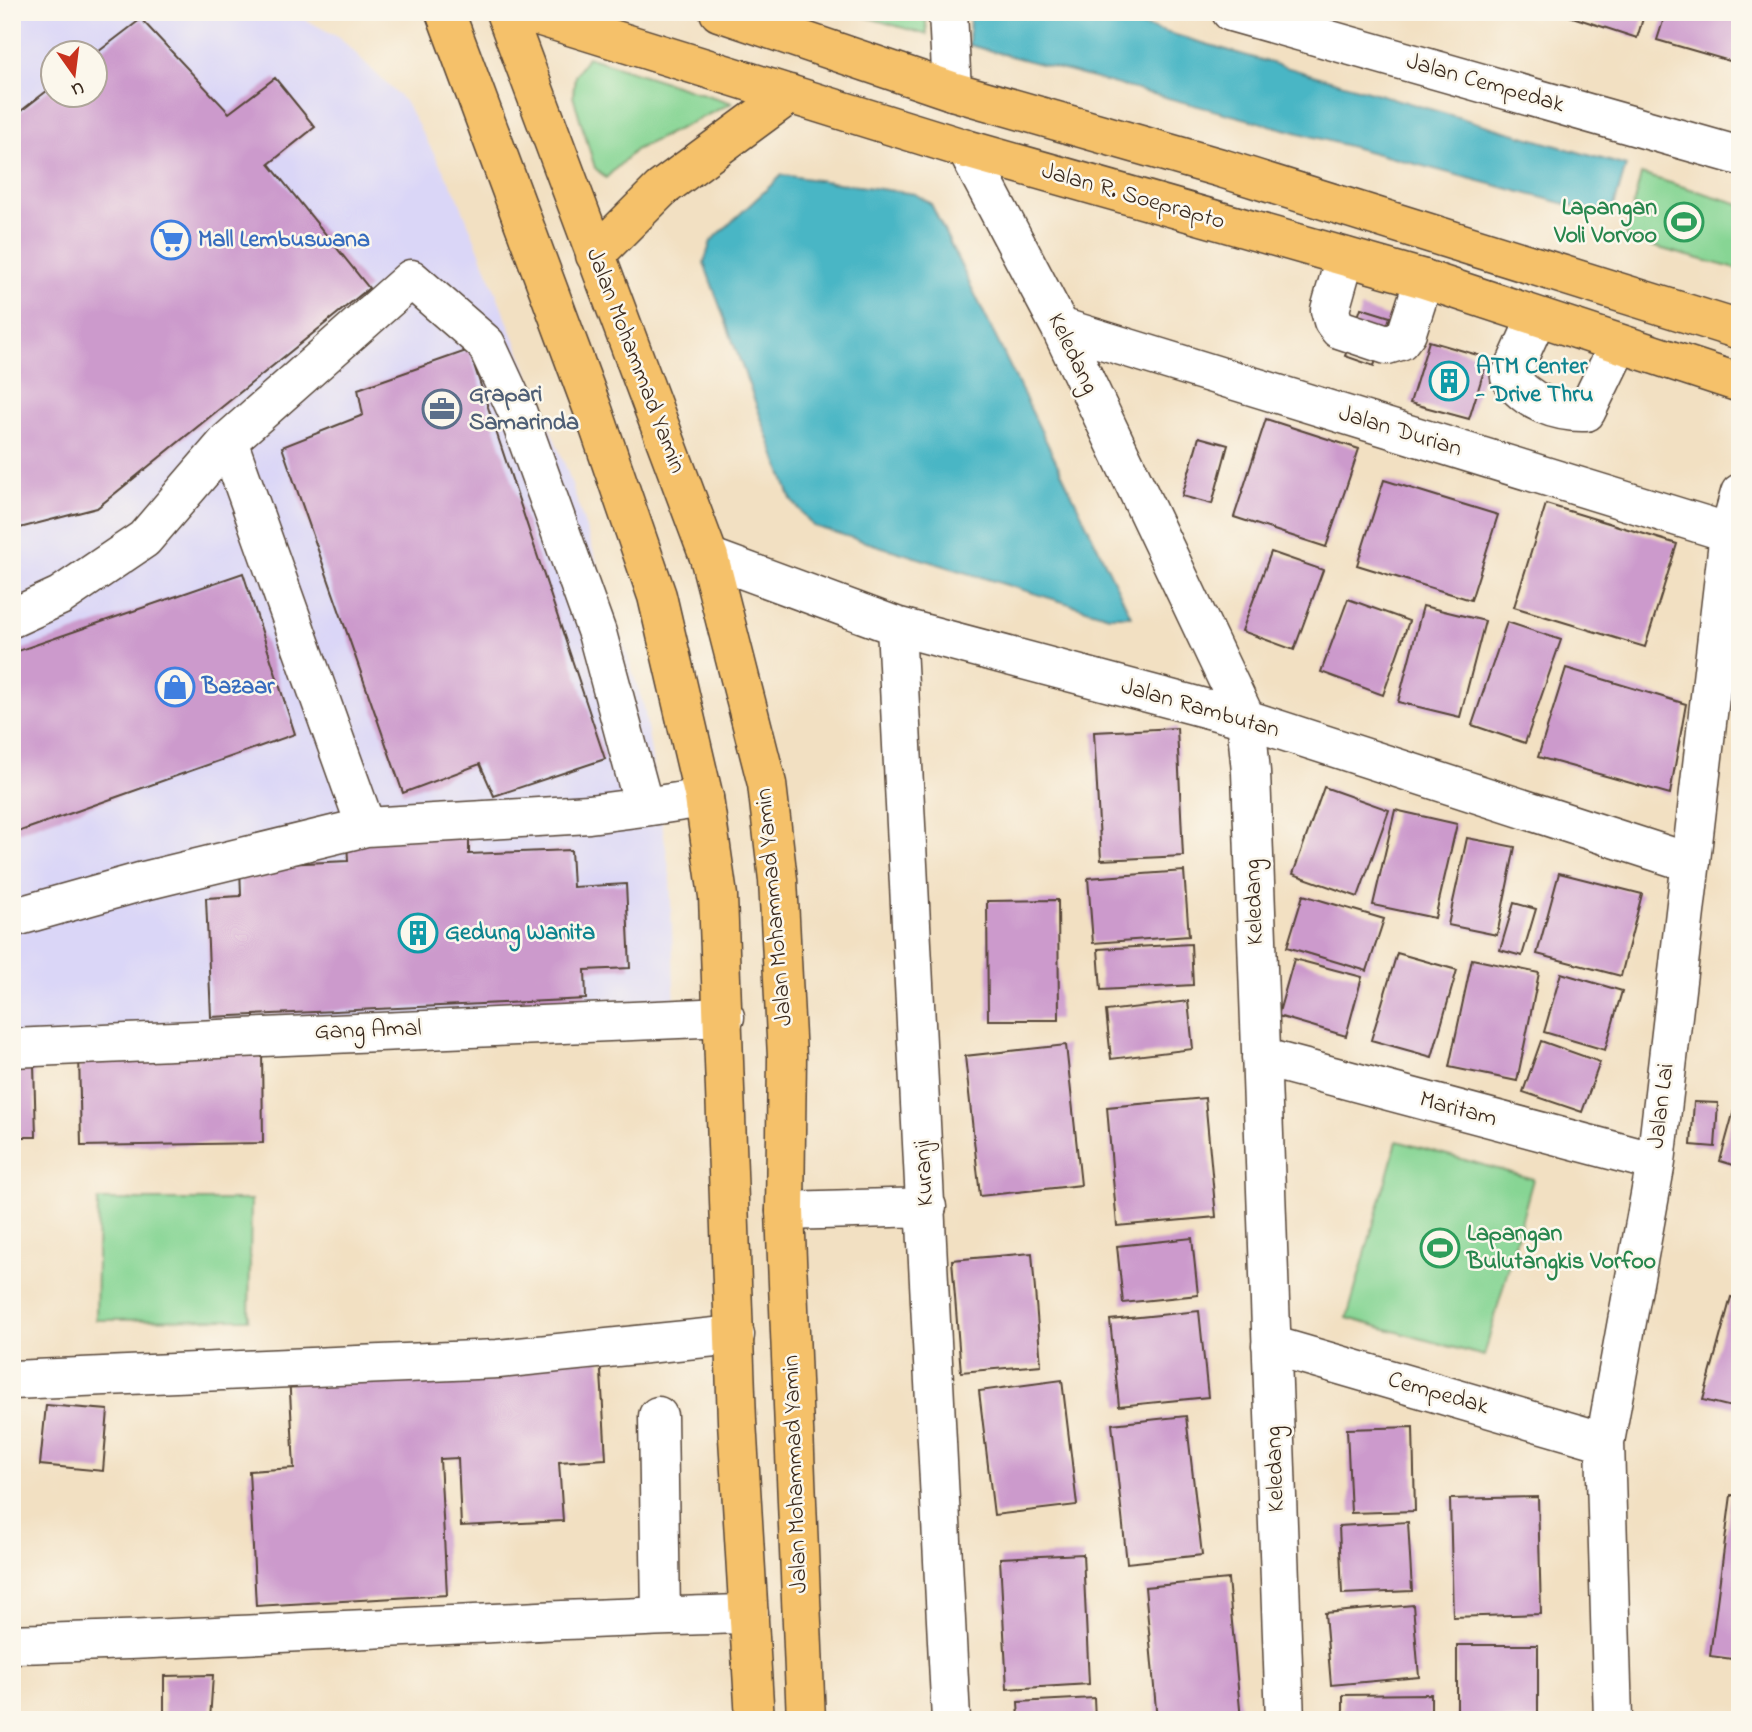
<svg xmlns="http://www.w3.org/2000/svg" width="1752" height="1732" font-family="'Indie Flower',sans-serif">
<rect width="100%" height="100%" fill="#fbf7ec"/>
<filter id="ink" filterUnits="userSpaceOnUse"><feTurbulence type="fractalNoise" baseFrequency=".0143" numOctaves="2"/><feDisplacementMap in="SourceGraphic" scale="14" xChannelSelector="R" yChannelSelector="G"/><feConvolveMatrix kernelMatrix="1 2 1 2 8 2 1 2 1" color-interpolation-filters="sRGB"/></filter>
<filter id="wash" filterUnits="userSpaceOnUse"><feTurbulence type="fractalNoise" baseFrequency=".00686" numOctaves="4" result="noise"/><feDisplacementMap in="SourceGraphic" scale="28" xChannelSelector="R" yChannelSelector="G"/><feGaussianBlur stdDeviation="1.57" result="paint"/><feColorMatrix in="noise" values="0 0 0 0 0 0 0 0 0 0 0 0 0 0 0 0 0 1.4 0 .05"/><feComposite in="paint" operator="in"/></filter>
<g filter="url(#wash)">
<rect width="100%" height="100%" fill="#f2e0c2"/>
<!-- built -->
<path fill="#dad6f7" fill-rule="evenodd" d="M12,12h279l49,26 65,64 52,93 110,275 77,237 26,168 5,138 -663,45zM52,52h42v42h-42z"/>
<!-- green -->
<path fill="#87d594" stroke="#618059" stroke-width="2" d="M849,12h76l2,23z
M587,57l145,46 -97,47 -29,28 -11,-10 -22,-72 2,-20z
M1641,174l99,30v66l-115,-31z
M1397,1141l136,38 -49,177 -137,-38z
M98,1200h153l-2,119 -153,1z"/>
<!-- water -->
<path fill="#4ab6c5" stroke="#427072" stroke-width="2" d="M970,12h126l530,154 -15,50 -642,-171z
M782,175l133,19 16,10 200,412h-22l-296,-90 -22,-27 -87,-236 7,-22z"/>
<g id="blocks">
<!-- building -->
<path fill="#cc9acc" d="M1557,12h88l-8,26z
M1666,12h74v52l-83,-24z
M141,19l88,94 46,-35 40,49 -46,37 100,124 -272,220 -85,22v-412l40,-31v7h42v-39z
M1361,308l29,9 -16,49 -29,-10z
M1429,341l59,17 -19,61 -59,-16z
M469,350l136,409 -111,37 -14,-32 -77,29 -121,-346 81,-32 -5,-26z
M1266,419l93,30 -33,98 -92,-30z
M1199,437l29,8 -16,59 -30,-8z
M1384,480l114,35 -27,85 -114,-35z
M1546,504l131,40 -32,103 -131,-40z
M1271,552l52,18 -29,80 -52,-19z
M243,573l52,161 -283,100v-181z
M1348,599l61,22 -26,74 -62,-23z
M1423,606l62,15 -25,96 -62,-15z
M1507,622l54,18 -36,103 -53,-18z
M1566,668l120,36 -16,90 -132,-37z
M1177,728l6,128 -82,4 -7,-128z
M1324,787l65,23 -31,87 -65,-23z
M1395,810l62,14 -22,94 -62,-13z
M469,835v19l102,-4 2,37 53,-3 4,84 -45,2 1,29 -375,18 -5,-119 35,-2 -1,-30 108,-5 -1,-20z
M1467,838l48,9 -18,88 -49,-10z
M1184,871l5,65 -96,7 -5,-65z
M1559,873l83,21 -21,82 -84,-22z
M1303,895l81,24 -17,52 -80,-24z
M1058,900l1,120h-71l-1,-119z
M1514,903l22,6 -14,47 -22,-6z
M1191,944l2,41 -92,5 -3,-41z
M1397,953l60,17 -25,87 -61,-17z
M1294,959l68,18 -16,59 -68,-20z
M1472,959l67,14 -22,108 -68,-14z
M1561,973l61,18 -17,59 -61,-18z
M1188,1001l5,48 -82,10 -5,-48z
M1541,1041l59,21 -18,50 -59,-20z
M1066,1045l15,140 -101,11 -15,-140z
M262,1049l1,94 -182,3 -2,-94z
M34,1064l2,73h-24v-72z
M1739,1092h1v75l-20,-6z
M1205,1098l11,119 -99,9 -10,-119z
M1694,1102l24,1 -3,44 -24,-2z
M1192,1238l6,57 -75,8 -6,-57z
M1032,1253l9,112 -80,7 -9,-112z
M1731,1297l9,2v110l-37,-9z
M1199,1311l9,86 -89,9 -9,-86z
M600,1355l6,104 -47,3 4,59 -102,5 -3,-68 -18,1 7,136 -191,11 -7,-135 45,-3 -5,-95z
M1062,1380l15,125 -83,10 -15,-124z
M46,1405l62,5 -5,61 -63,-6z
M1186,1416l16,139 -75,8 -15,-139z
M1413,1427l2,84 -64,2 -4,-84z
M1731,1495l9,1v164l-30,-4z
M1538,1497l3,117 -88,3 -3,-118z
M1408,1522l4,69 -70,3 -3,-68z
M1083,1554l6,130 -82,5 -7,-131z
M1228,1579l13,141h-84l-12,-133z
M1413,1605l6,72 -88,8 -6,-72z
M1457,1645h81v75h-81z
M213,1675l-3,45h-46v-44z
M1431,1694v26h-88v-25z
M1094,1698l1,22h-76l-1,-18z"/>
</g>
</g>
<g filter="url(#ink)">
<use href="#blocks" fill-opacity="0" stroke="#564537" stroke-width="2"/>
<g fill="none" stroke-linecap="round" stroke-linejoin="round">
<defs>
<path id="minor" d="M948,12l4,79
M1231,12l509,144
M966,149l94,178 186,392 5,53 34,948
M1345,257l-15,53 3,11 6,8 48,16 13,-4 7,-9 17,-53
M1537,317l-27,60c16,25 47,36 76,35l33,-68
M1060,327l680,209
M228,441l138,386
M709,557l187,69 350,93 445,144
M12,618l48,-22 84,-57 84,-98 183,-162 75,65 31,67 80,222 47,174 60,-9
M896,626l55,1094
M12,918l128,-36 226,-55 223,-13 55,-7
M12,1048l713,-31
M1261,1057l395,105
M785,1211l142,-4
M1271,1345l334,97
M12,1380l486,-21 237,-24
M658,1416l3,200
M12,1644c246,-7 491,-25 737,-30
M1613,1720l-8,-278 51,-280 73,-629 11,-40"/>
<path id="major" d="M445,12l148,398 64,186 47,202 14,98 19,525 18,299
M505,12l204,545 58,227 11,96 9,177 -2,154 21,509
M525,12l441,137 458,130 316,104
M719,12l233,79 269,77 519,162
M595,255l66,-66 129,-95"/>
</defs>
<!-- minor casing -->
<use href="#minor" stroke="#564537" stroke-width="41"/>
<!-- major casing -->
<use href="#major" stroke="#564537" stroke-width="41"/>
<!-- minor -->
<use href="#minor" stroke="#fff" stroke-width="38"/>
<!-- major -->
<use href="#major" stroke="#f5c16b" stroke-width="38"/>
</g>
</g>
<!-- icons -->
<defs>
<symbol id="stadium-ring" viewBox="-11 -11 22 22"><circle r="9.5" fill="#fbf7ec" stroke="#2e9e5b" stroke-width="1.5"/><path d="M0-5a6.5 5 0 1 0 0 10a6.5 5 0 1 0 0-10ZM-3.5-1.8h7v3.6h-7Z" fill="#2e9e5b"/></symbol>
<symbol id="supermarket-ring" viewBox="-11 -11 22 22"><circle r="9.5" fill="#fbf7ec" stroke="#3f7fe0" stroke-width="1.5"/><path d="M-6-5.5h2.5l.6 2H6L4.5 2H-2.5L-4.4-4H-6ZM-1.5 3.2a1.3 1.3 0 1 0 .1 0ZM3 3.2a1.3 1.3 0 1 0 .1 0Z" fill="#3f7fe0"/></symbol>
<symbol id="building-ring" viewBox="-11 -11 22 22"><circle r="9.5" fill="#fbf7ec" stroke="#0f9aa8" stroke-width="1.5"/><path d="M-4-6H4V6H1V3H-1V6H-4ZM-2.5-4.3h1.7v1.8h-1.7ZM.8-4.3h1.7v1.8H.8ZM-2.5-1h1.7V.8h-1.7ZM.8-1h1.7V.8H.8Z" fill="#0f9aa8"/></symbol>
<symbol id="office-ring" viewBox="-11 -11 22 22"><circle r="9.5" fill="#fbf7ec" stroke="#5c6f8a" stroke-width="1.5"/><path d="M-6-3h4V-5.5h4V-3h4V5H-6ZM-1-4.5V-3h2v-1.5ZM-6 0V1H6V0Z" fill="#5c6f8a"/></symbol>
<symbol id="shop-ring" viewBox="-11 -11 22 22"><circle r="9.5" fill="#fbf7ec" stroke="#3f7fe0" stroke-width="1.5"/><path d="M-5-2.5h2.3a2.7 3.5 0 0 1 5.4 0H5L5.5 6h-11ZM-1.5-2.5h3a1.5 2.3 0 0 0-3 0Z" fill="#3f7fe0"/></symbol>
</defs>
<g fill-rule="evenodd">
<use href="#stadium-ring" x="1662" y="200" width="44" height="44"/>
<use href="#supermarket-ring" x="149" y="218" width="44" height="44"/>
<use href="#building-ring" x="1427" y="359" width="44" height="44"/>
<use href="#office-ring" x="420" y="387" width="44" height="44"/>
<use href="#shop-ring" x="153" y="665" width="44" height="44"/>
<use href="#building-ring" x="396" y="911" width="44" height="44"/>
<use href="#stadium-ring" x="1418" y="1226" width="44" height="44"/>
</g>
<g text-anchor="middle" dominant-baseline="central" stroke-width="5" stroke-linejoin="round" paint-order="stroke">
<!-- street labels -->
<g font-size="24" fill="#3b2a1e" stroke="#fbf7ec">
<text transform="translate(1485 84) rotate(16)">Jalan Cempedak</text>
<text transform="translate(1133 197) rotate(16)">Jalan R. Soeprapto</text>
<text transform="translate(1072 354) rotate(64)">Keledang</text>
<text transform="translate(635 361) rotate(69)">Jalan Mohammad Yamin</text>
<text transform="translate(1400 432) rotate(17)">Jalan Durian</text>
<text transform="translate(1200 709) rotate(16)">Jalan Rambutan</text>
<text transform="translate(1255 902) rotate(-92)">Keledang</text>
<text transform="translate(775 907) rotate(-95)">Jalan Mohammad Yamin</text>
<text transform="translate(368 1031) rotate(-2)">Gang Amal</text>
<text transform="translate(1662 1106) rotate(-83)">Jalan Lai</text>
<text transform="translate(1458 1110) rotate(15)">Maritam</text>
<text transform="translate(925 1173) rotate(-93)">Kuranji</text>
<text transform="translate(1438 1394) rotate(16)">Cempedak</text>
<text transform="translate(1276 1469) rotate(-92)">Keledang</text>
<text transform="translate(796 1474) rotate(-92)">Jalan Mohammad Yamin</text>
</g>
<!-- leisure labels -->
<g font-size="24" font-weight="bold" fill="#27864d" stroke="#fbf7ec" text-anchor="end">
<text x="1657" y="208">Lapangan<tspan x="1657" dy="28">Voli Vorvoo</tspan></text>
<text x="1467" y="1234" text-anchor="start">Lapangan<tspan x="1467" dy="28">Bulutangkis Vorfoo</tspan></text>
</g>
<!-- shop labels -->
<g font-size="24" font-weight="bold" fill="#366cbe" stroke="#fbf7ec" text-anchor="start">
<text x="198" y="240">Mall Lembuswana</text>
<text x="202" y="687">Bazaar</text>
</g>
<!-- culture labels -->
<g font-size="24" font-weight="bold" fill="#0d838f" stroke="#fbf7ec" text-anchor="start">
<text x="1476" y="367">ATM Center<tspan x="1476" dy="28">- Drive Thru</tspan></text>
<text x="445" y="933">Gedung Wanita</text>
</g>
<!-- service labels -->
<g font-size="24" font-weight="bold" fill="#4e5e75" stroke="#fbf7ec" text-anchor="start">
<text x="469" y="395">Grapari<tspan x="469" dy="28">Samarinda</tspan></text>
</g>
</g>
<!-- margin -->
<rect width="1752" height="1732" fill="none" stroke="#fbf7ec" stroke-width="42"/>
<!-- north arrow -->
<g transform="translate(74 74) rotate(166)"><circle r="33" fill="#fbf7ec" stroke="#aea59a" stroke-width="2"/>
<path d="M0-5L12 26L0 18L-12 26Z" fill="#c8321e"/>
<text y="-10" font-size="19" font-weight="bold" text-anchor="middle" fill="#3b2a1e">U</text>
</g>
</svg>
